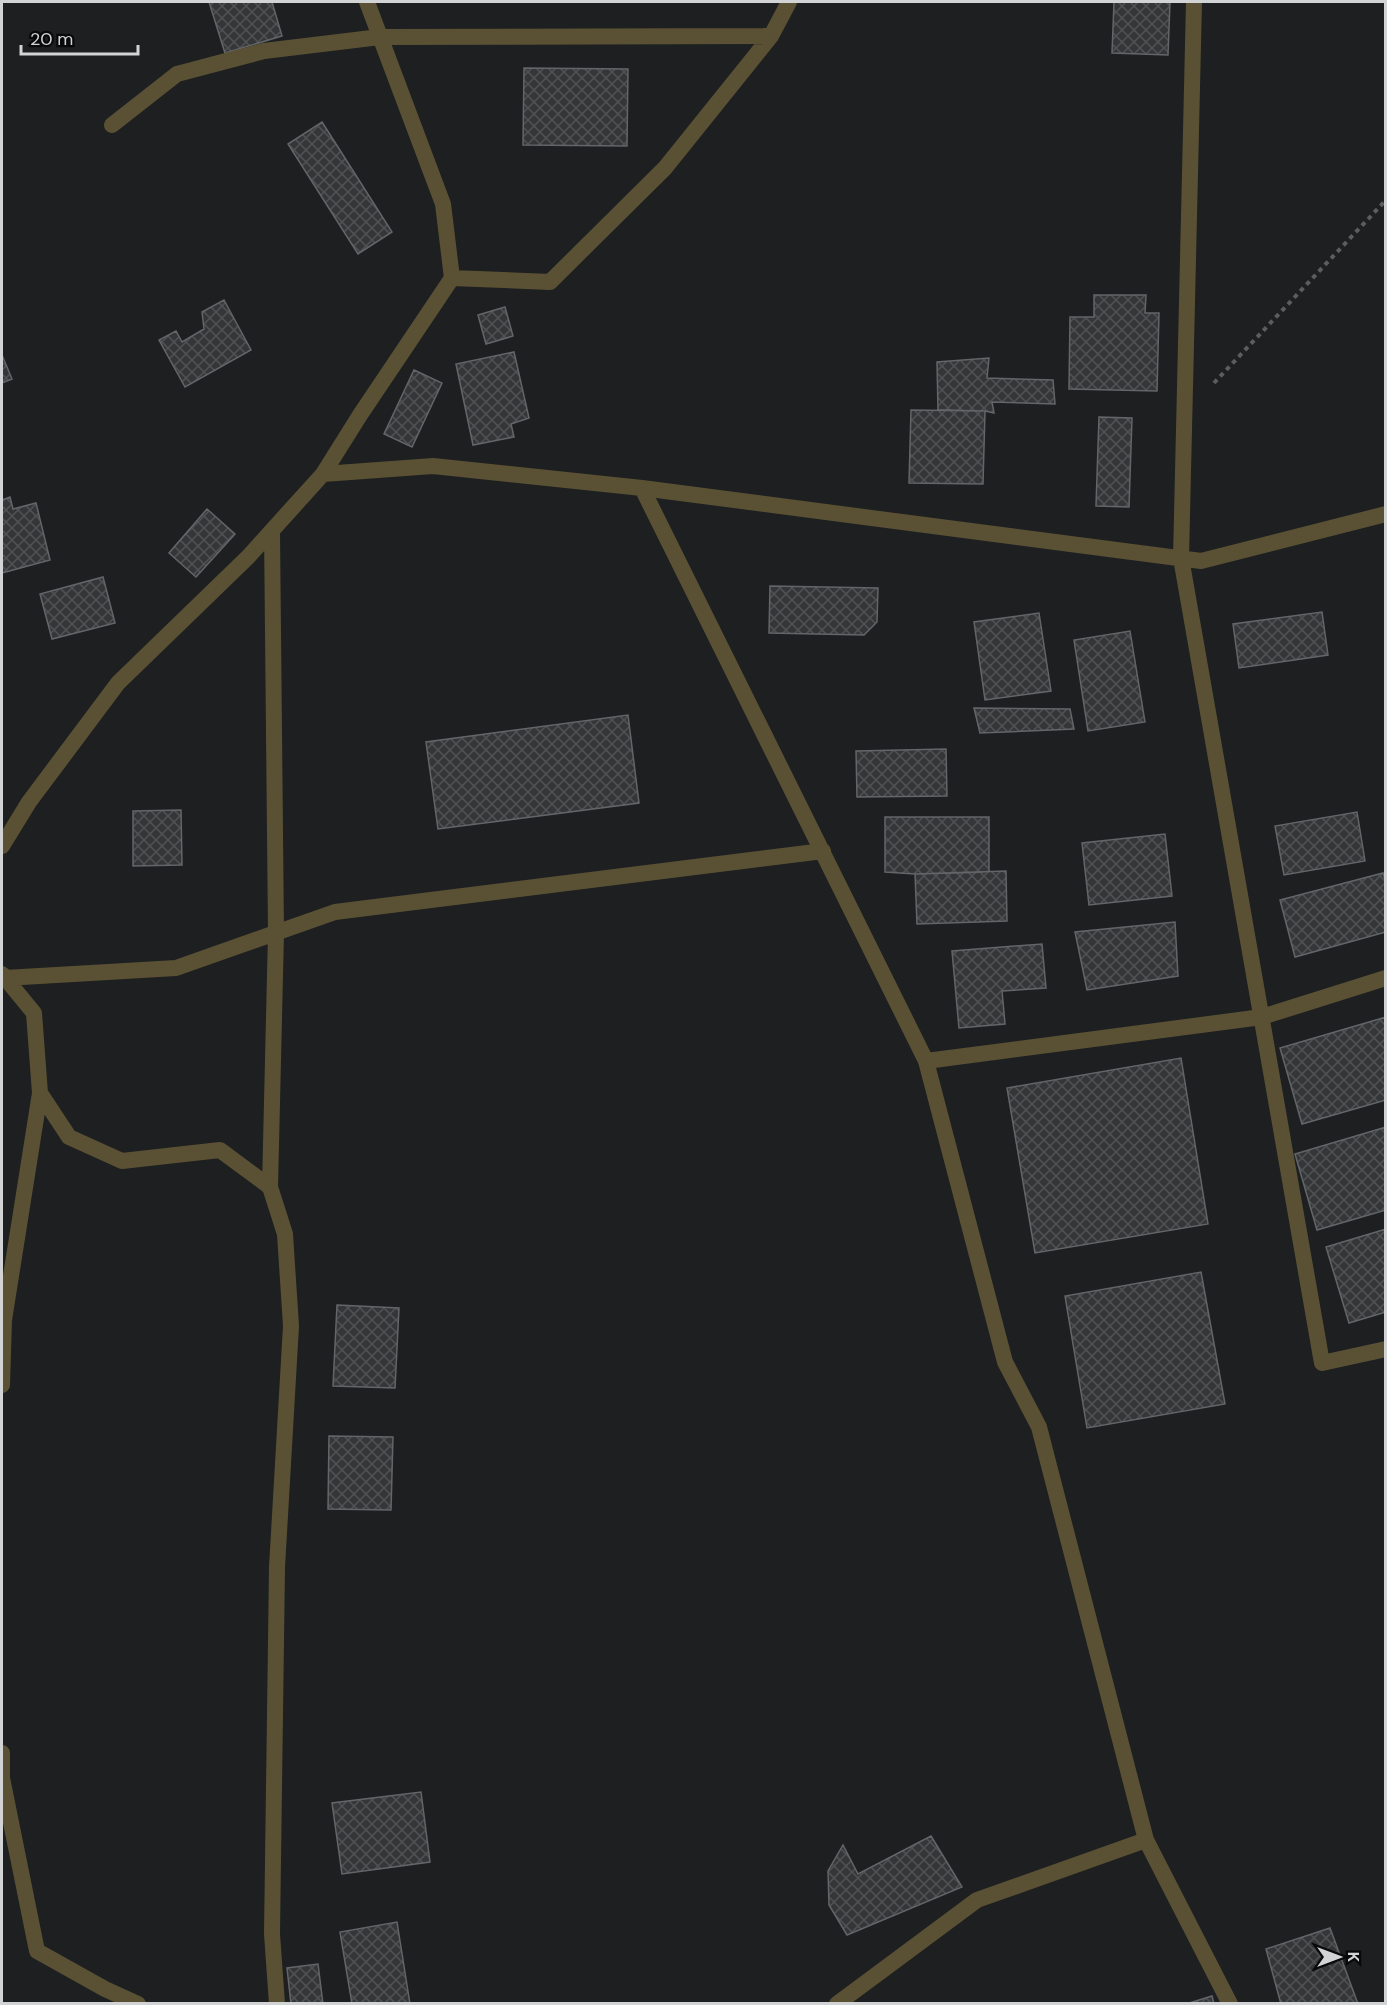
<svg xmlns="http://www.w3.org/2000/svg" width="1387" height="2005" font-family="'DM Sans',sans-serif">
<defs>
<pattern id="building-cross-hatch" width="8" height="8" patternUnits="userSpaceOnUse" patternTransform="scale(1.5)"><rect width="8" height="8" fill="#343638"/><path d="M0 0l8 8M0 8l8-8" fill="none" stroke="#505254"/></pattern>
</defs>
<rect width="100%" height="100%" fill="#1d1f21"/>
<!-- building -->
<path fill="url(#building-cross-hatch)" stroke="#636668" stroke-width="1.5" d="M209,2h63l10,34 -57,17z
M1114,2h56l-2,53 -56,-2z
M524,68l104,1 -1,77 -104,-1z
M322,122l70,110 -34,22 -70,-110z
M1094,295h52l-1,18h14l-2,78 -88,-2 1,-72h24z
M224,300l27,50 -66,37 -26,-47 17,-9 6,11 22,-13 -2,-17z
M505,307l8,29 -27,8 -8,-29z
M514,352l15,66 -18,6 3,13 -41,8 -17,-81z
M2,355l10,24 -10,4z
M989,358l-2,20 66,2 2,24 -63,-2 2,11 -9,-2 -47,-1 -1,-48z
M414,370l28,13 -30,64 -28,-13z
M911,410l74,1 -2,73 -74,-1z
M1099,417l33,1 -3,89 -33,-1z
M10,497l3,12 23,-6 14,57 -48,13v-73z
M207,509l28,25 -39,43 -27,-24z
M103,577l12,46 -63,16 -12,-45z
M770,586l108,2 -1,34 -13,13 -95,-2z
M1322,612l6,43 -89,13 -6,-44z
M1039,613l12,78 -66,9 -11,-78z
M1130,631l15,91 -57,9 -14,-91z
M974,708l96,1 4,20 -94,4z
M628,715l11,88 -201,26 -12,-87z
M946,749l1,47 -90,1 -1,-46z
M181,810l1,55 -49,1v-55z
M1357,812l8,49 -81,14 -9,-49z
M885,817h104v55l-74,2 -30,-2z
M1165,834l7,62 -83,9 -7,-62z
M1006,871l1,50 -90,3 -2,-50z
M1383,873l3,10v49l-91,25 -15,-57z
M1175,922l3,54 -91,14 -12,-58z
M1042,944l4,44 -44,3 3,33 -46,4 -7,-77z
M1386,1017v83l-84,24 -22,-76z
M1181,1058l27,166 -173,29 -28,-165z
M1386,1127v83l-69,20 -22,-76z
M1386,1229v83l-37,11 -23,-76z
M1201,1272l24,132 -138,24 -22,-132z
M337,1305l62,3 -4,80 -62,-2z
M329,1436l64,1 -2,73 -63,-1z
M421,1792l9,70 -88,12 -10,-71z
M931,1836l31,51 -115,48 -18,-30 -1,-34 15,-26 15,29z
M397,1922l13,82h-58l-12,-72z
M1330,1928l28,76h-77l-15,-55z
M318,1964l5,40h-32l-4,-36z
M1212,1996l2,8h-28z"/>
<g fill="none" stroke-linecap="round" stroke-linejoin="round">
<!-- path -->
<path stroke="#5c5d5f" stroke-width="4" stroke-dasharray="4.5 4.5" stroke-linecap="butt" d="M1214,383l172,-183"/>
<!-- minor -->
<path stroke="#5a5134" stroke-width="16" d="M1194,2l-13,556 141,805 64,-14
M112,125l65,-51 87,-23 116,-14 391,-1
M452,278l98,4 115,-114 106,-132 18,-34
M323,474l110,-8 209,22 559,73 185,-47
M642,488l284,573 79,301 34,65 107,413 84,164
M2,846l27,-44 89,-119 130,-126 75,-83 37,-59 92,-137 -9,-74 -76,-202
M2,974l32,39 6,80 29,44 53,24 98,-11 50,37 15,47 6,92 -14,241 -5,367 5,70
M5,978l171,-10 159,-56 488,-61
M926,1061l336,-44 124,-39
M270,1187l6,-254 -4,-402
M2,1385l2,-65 36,-227
M2,1753v25l35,173 68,38 33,15
M837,2004l140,-104 169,-60"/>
</g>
<!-- border -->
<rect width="1387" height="2005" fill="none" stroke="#d2d3d4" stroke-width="6"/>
<!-- north arrow -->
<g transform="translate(1339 1957) rotate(90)" stroke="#08090a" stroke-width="4.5" paint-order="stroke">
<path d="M0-4.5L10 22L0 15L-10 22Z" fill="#d2d3d4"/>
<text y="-9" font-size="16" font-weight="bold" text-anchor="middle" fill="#d2d3d4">K</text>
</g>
<!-- scale -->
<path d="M21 45v9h117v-9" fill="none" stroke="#d2d3d4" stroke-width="3"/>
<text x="30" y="45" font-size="18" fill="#d2d3d4" stroke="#08090a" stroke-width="4.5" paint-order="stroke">20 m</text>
</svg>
